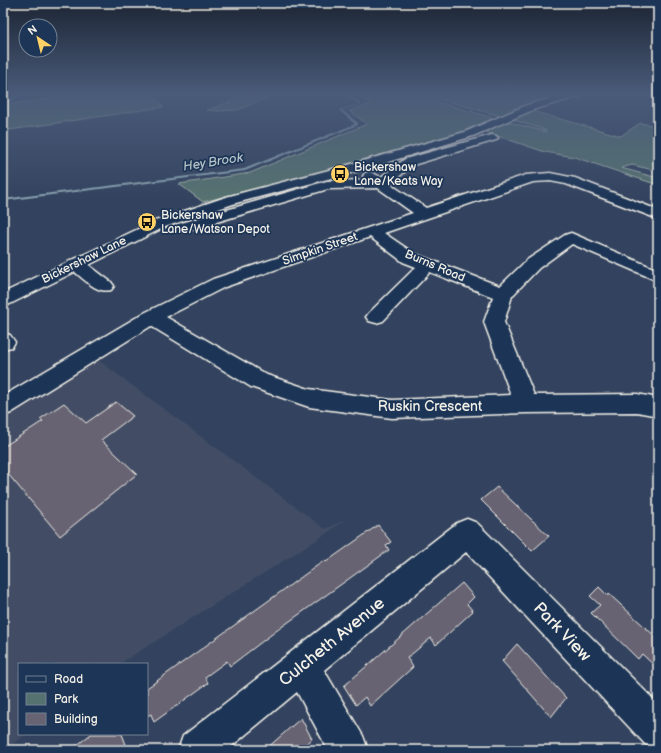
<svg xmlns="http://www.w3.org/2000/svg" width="661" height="753" font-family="'Balsamiq Sans',sans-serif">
<rect width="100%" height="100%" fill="#33435f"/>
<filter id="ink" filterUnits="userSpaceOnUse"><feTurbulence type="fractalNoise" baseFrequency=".025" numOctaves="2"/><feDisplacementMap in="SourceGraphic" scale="8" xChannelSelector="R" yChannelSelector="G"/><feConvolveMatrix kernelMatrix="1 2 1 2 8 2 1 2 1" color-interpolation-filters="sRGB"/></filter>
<g filter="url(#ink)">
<!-- built -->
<path fill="#434d65" d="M98,360l227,169 20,-9 -27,19 -199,125h-100v70h8l-24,16v-333z"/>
<!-- green -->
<path fill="#567270" stroke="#a5b2ac" d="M3,94h21l-15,7 3,3 67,-10h74l10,13 -160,24z
M237,94h39l-38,16 -21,1 -10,-1 28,-10z
M354,94h56l84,24 -38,16 -22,7 -231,61 -24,-18 71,-11 117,-49 -18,-13 22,-7z
M421,94h107l14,6 -4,3 -25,6 -13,7z
M532,111l89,25 19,-13 18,3v45l-26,-6 -11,3 37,10v7l-84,-28 -29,-5 -62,-21 23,-10 40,11 -1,-2 -34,-11z"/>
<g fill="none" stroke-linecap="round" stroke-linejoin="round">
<!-- stream -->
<path fill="#8aa3b0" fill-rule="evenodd" d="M343,94h3l16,10 -20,6 16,13v2l-113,46 -242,30v-2l241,-30 111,-45 -16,-14 20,-6z"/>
</g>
<!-- building -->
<path fill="#676373" stroke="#f4f1e8" d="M116,402l17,14 -32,24 36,34 -77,62 -57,-68v-21l40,-26 -3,-2 24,-16 22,20z
M497,487l52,49 -17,15 -51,-51z
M378,525l13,17 -5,3 3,5 -113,81 -46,35 -3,-5 -22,16 3,6 -54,39 -3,-8 -4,2v-28l178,-128 1,2z
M462,583l12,14 -7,7 6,7 -37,34 -5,-7 -24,20 6,9 -43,39 -5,-9 -9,8 -12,-19z
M599,587l9,9 1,-2 49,45v30l-16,-15 -4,5 -47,-46 9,-8 -10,-9z
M517,644l49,54 -15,19 -49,-56z
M301,718l11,21 -12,11h-35z
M91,734h31l6,16h-57z"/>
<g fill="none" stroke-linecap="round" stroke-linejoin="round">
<defs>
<path id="minor" d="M492,135l4,1 2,2 -2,2 -83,25 -23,19 36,24 100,-33 24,-2 25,5 83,32v9l-92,-35 -16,-3 -17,1 -149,51 31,21 85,32 27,-26 38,-25 6,-2 87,37v11l-86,-37 -33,24 -27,28 -8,26 30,73 103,-1 21,4v18l-21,-4 -111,1 -134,5 -83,-11 -58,-20 -100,-61 -140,87 -8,3v-20l141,-83 69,-34 200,-66 -35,-25 -50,1 -145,43 -5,-2 -3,-3 3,-3 149,-43 40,-1 -4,-4 2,-3 5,-1 11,5 24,-18zM370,237l33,25 13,5 -47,46 -3,4 3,4 7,2 7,-2 47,-49 63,25 -9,25 27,73 -119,5 -83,-11 -42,-14 -101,-58 59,-30z
M76,259l6,1 29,22 3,4 -3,4c-15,4 -29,-13 -41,-22l-3,-4 3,-4z
M3,333l7,2 5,7 -3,5 -9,2z
M467,519l10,4 181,181v46l-13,-6 -179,-192 -142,118 39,66 5,14h-40l-31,-58 -70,58h-49l5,-14 274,-213z"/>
<path id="major" d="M567,94h16l-2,2 -46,13 -62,27 -111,34 -126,33 -71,24 -155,77 -7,2v-13l152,-72 71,-24 126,-33 113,-32 62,-27z"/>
</defs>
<!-- minor casing -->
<use href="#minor" stroke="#f4f1e8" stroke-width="3"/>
<!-- major casing -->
<use href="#major" stroke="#f4f1e8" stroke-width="3"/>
<!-- minor -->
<use href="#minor" fill="#1d3557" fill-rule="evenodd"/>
<!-- major -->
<use href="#major" fill="#1d3557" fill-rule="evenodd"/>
</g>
</g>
<!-- sky -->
<linearGradient id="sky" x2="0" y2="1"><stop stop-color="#1c2534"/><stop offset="0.47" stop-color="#4a5b7a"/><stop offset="1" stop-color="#4a5b7a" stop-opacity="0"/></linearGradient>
<rect width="661" height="200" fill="url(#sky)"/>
<!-- icons -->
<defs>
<symbol id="bus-disc" viewBox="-11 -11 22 22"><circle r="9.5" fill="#ffd166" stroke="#1d3557"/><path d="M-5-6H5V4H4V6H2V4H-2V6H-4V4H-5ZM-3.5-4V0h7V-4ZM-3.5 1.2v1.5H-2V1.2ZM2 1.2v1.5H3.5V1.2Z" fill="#111"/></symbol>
</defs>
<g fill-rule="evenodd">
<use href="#bus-disc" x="329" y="163" width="22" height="22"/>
<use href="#bus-disc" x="136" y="211" width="22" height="22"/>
</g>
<g text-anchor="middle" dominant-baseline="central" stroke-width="3.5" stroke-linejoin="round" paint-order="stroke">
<!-- far-poi labels -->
<g font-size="12" fill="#f4f1e8" stroke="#1d3557" text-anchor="start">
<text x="354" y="167">Bickershaw<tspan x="354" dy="14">Lane/Keats Way</tspan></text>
<text x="161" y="215">Bickershaw<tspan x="161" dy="14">Lane/Watson Depot</tspan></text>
</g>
<!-- far-street labels -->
<g font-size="12" fill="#f4f1e8" stroke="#1d3557">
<text transform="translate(320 249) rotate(-19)">Simpkin Street</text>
<text transform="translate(84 260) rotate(-26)">Bickershaw Lane</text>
<text transform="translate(435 266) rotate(23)">Burns Road</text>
</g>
<!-- far-water labels -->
<g font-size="13" font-style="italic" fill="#b6c4c7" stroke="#1d3557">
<text transform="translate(213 162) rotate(-9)">Hey Brook</text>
</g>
<!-- street labels -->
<g font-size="14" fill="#f4f1e8" stroke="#1d3557">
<text x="430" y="406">Ruskin Crescent</text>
</g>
<!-- near-street labels -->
<g font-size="17" fill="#f4f1e8" stroke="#1d3557">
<text transform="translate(562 632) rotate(46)">Park View</text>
<text transform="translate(332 642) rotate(-39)">Culcheth Avenue</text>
</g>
</g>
<!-- margin -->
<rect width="661" height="753" fill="none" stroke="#1d3557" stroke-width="16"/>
<rect x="8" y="8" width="645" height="737" fill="none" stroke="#f4f1e8" stroke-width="1.5" filter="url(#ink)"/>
<!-- legend -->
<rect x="18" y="663" width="130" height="72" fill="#1d3557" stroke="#738091"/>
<rect x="26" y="676" width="20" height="6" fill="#1d3557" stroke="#738091"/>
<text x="54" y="683" font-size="12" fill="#f4f1e8">Road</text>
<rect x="26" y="693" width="20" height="12" fill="#567270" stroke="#738091"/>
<text x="54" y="703" font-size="12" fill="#f4f1e8">Park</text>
<rect x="26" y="713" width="20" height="12" fill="#676373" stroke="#738091"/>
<text x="54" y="723" font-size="12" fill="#f4f1e8">Building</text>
<!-- north arrow -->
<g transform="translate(38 38) rotate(325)"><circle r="19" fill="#1d3557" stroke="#738091"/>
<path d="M0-3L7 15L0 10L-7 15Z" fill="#ffd166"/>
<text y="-6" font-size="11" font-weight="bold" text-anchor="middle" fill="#f4f1e8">N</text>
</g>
</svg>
